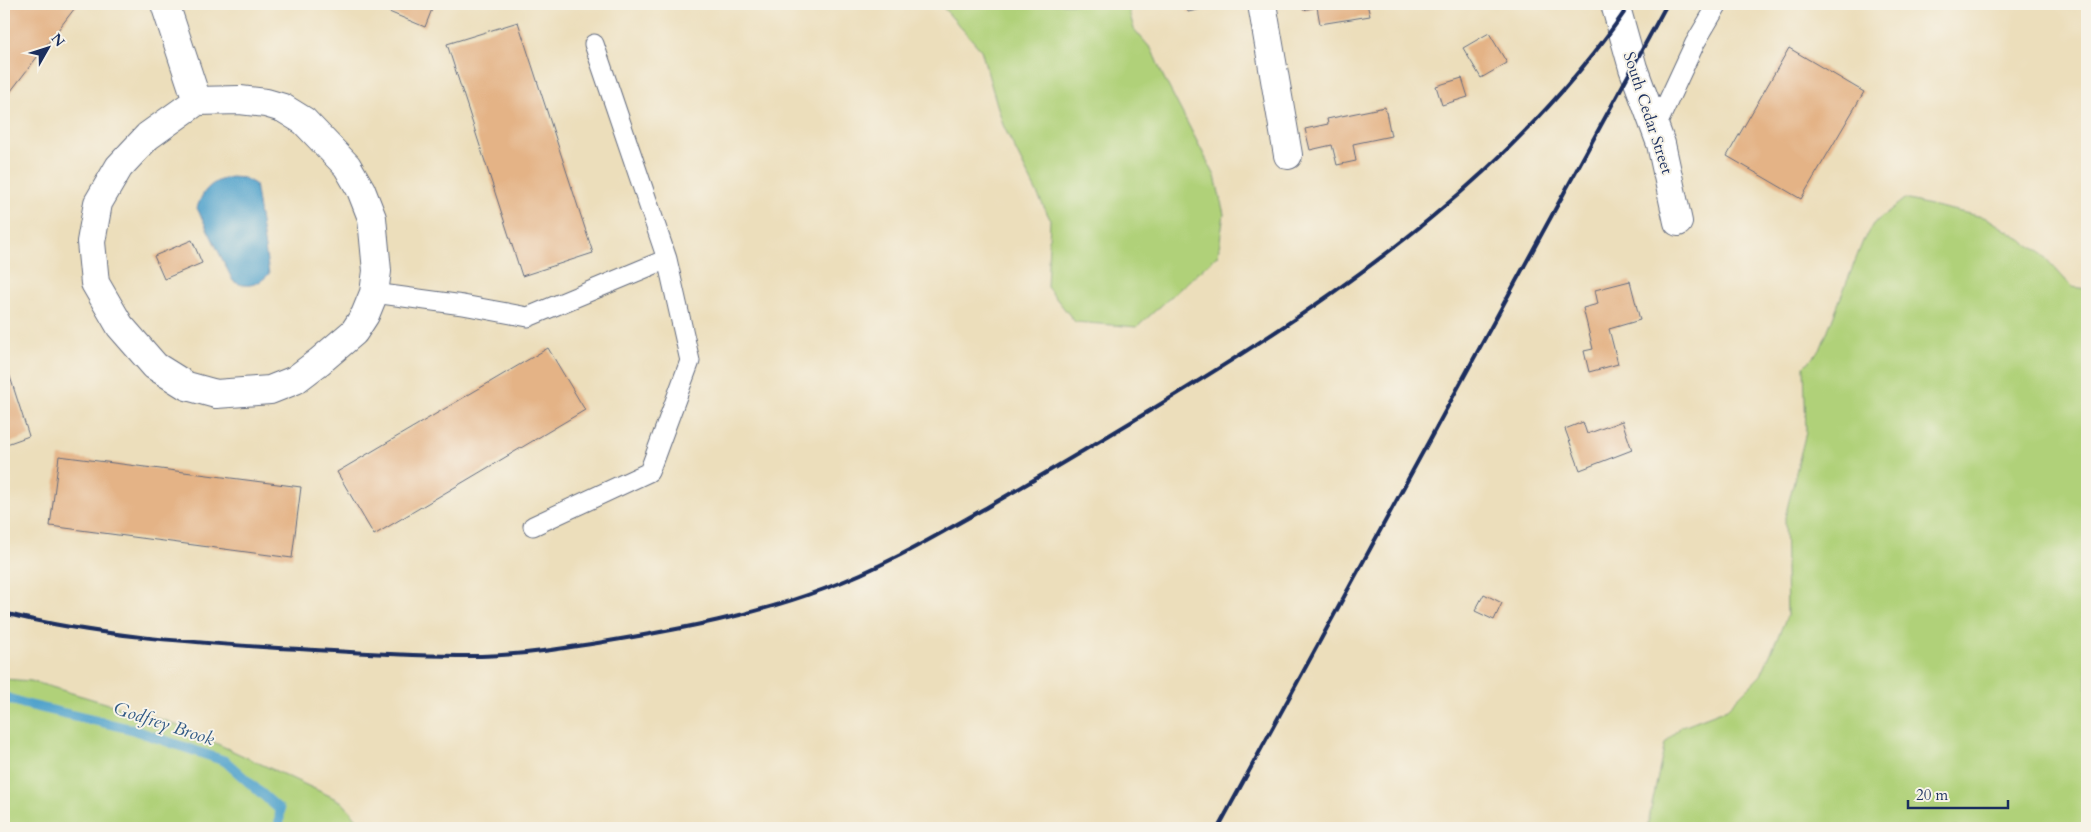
<svg xmlns="http://www.w3.org/2000/svg" width="2091" height="832" font-family="Cardo,serif">
<rect width="100%" height="100%" fill="#f7f3e8"/>
<filter id="ink" filterUnits="userSpaceOnUse"><feTurbulence type="fractalNoise" baseFrequency=".02" numOctaves="2"/><feDisplacementMap in="SourceGraphic" scale="10" xChannelSelector="R" yChannelSelector="G"/><feConvolveMatrix kernelMatrix="1 2 1 2 8 2 1 2 1" color-interpolation-filters="sRGB"/></filter>
<filter id="wash" filterUnits="userSpaceOnUse"><feTurbulence type="fractalNoise" baseFrequency=".0096" numOctaves="4" result="noise"/><feDisplacementMap in="SourceGraphic" scale="20" xChannelSelector="R" yChannelSelector="G"/><feGaussianBlur stdDeviation="1.12" result="paint"/><feColorMatrix in="noise" values="0 0 0 0 0 0 0 0 0 0 0 0 0 0 0 0 0 1.4 0 .05"/><feComposite in="paint" operator="in"/></filter>
<g filter="url(#wash)">
<rect width="100%" height="100%" fill="#ecdebb"/>
<!-- green -->
<path fill="#b0d179" stroke="#66806c" d="M940,4h187l7,25 18,21 10,24 53,102 9,38 -6,41 -81,72 -62,-5 -28,-35 3,-68 -47,-94 -22,-75z
M1904,199l83,19 53,34 32,35 15,2v539h-440l18,-85 15,-16 47,-18 34,-34 26,-59 -2,-99 21,-85 -2,-66 16,-16 43,-109 10,-17z
M4,679l27,2 139,41 160,74 12,6 23,26h-361z"/>
<!-- water -->
<path fill="#51a3cc" stroke="#366995" d="M231,177l13,1 11,6 14,90c-11,11 -22,15 -36,7l-36,-73c6,-19 15,-27 34,-31z"/>
<g fill="none" stroke-linecap="round" stroke-linejoin="round">
<!-- stream -->
<path stroke="#51a3cc" stroke-width="10" d="M4,697l21,7 106,25 94,32 55,49 -1,18"/>
</g>
<g id="blocks">
<!-- building -->
<path fill="#e4b386" d="M4,4h74l-74,96z
M370,4h64l-9,23z
M1186,4h34v1l-32,7z
M1302,4h65l3,12 -50,8 -3,-17 -14,3z
M518,22l75,231 -71,23 -75,-232z
M1489,33l18,30 -26,15 -18,-30z
M1789,48l75,44 -63,107 -74,-43z
M1462,78l6,19 -26,8 -6,-19z
M1385,107l6,29 -38,8 3,17 -19,4 -5,-20 -22,5 -5,-21 23,-5 -1,-5z
M192,240l10,23 -38,16 -10,-23z
M1630,281l10,39 -31,9 9,35 -29,8 -5,-21 9,-2 -10,-41 15,-4 -3,-14z
M548,348l37,62 -211,125 -37,-63z
M4,358l25,78 -25,9z
M1622,421l10,29 -52,20 -15,-41 18,-7 4,12z
M59,456l242,31 -9,71 -242,-32z
M1484,594l18,9 -8,17 -19,-9z"/>
</g>
</g>
<g filter="url(#ink)">
<use href="#blocks" fill-opacity="0" stroke="#646c7f" stroke-width="1"/>
<g fill="none" stroke-linecap="round" stroke-linejoin="round">
<defs>
<path id="lane" d="M1656,127l39,-84 23,-39
M374,293l89,12 65,12 139,-58 -73,-215
M533,526l116,-54 41,-111 -23,-102"/>
<path id="street" d="M165,4l32,97
M1262,4l26,151
M1615,4l18,64 28,76 17,78
M240,100l26,3 17,5 21,13 43,45 14,24 11,28 5,53 -3,22 -9,22 -11,17 -34,29 -25,19 -25,10 -54,4 -29,-8 -32,-20 -35,-40 -25,-43 -4,-41 7,-39 21,-36 29,-31 49,-35z"/>
</defs>
<!-- lane casing -->
<use href="#lane" stroke="#646c7f" stroke-width="21"/>
<!-- street casing -->
<use href="#street" stroke="#646c7f" stroke-width="30"/>
<!-- lane -->
<use href="#lane" stroke="#fff" stroke-width="19"/>
<!-- street -->
<use href="#street" stroke="#fff" stroke-width="28"/>
<!-- rail -->
<path stroke="#1b2f5e" stroke-width="4" d="M4,613c90,23 182,29 274,35 67,3 135,9 203,8 43,-1 86,-8 128,-15 73,-12 146,-26 215,-52 58,-21 112,-53 165,-83 69,-40 138,-81 206,-123 165,-101 325,-218 435,-379
M1218,828l449,-824"/>
</g>
</g>
<g text-anchor="middle" dominant-baseline="central" stroke-width="4" stroke-linejoin="round" paint-order="stroke">
<!-- street labels -->
<g font-size="16" fill="#1b2f5e" stroke="#f7f3e8">
<text transform="translate(1648 113) rotate(72)">South Cedar Street</text>
</g>
<!-- water labels -->
<g font-size="18" font-style="italic" fill="#2e5884" stroke="#f7f3e8">
<text transform="translate(164 724) rotate(18)">Godfrey Brook</text>
</g>
</g>
<!-- margin -->
<rect width="2091" height="832" fill="none" stroke="#f7f3e8" stroke-width="20"/>
<!-- north arrow -->
<g transform="translate(48 48) rotate(51)" stroke="#f7f3e8" stroke-width="4" paint-order="stroke">
<path d="M0-4L9 19L0 12L-9 19Z" fill="#1b2f5e"/>
<text y="-8" font-size="14" font-weight="bold" text-anchor="middle" fill="#1b2f5e">N</text>
</g>
<!-- scale -->
<path d="M1908 800v8h100v-8" fill="none" stroke="#1b2f5e" stroke-width="2.5"/>
<text x="1916" y="800" font-size="15" fill="#1b2f5e" stroke="#f7f3e8" stroke-width="4" paint-order="stroke">20 m</text>
</svg>
